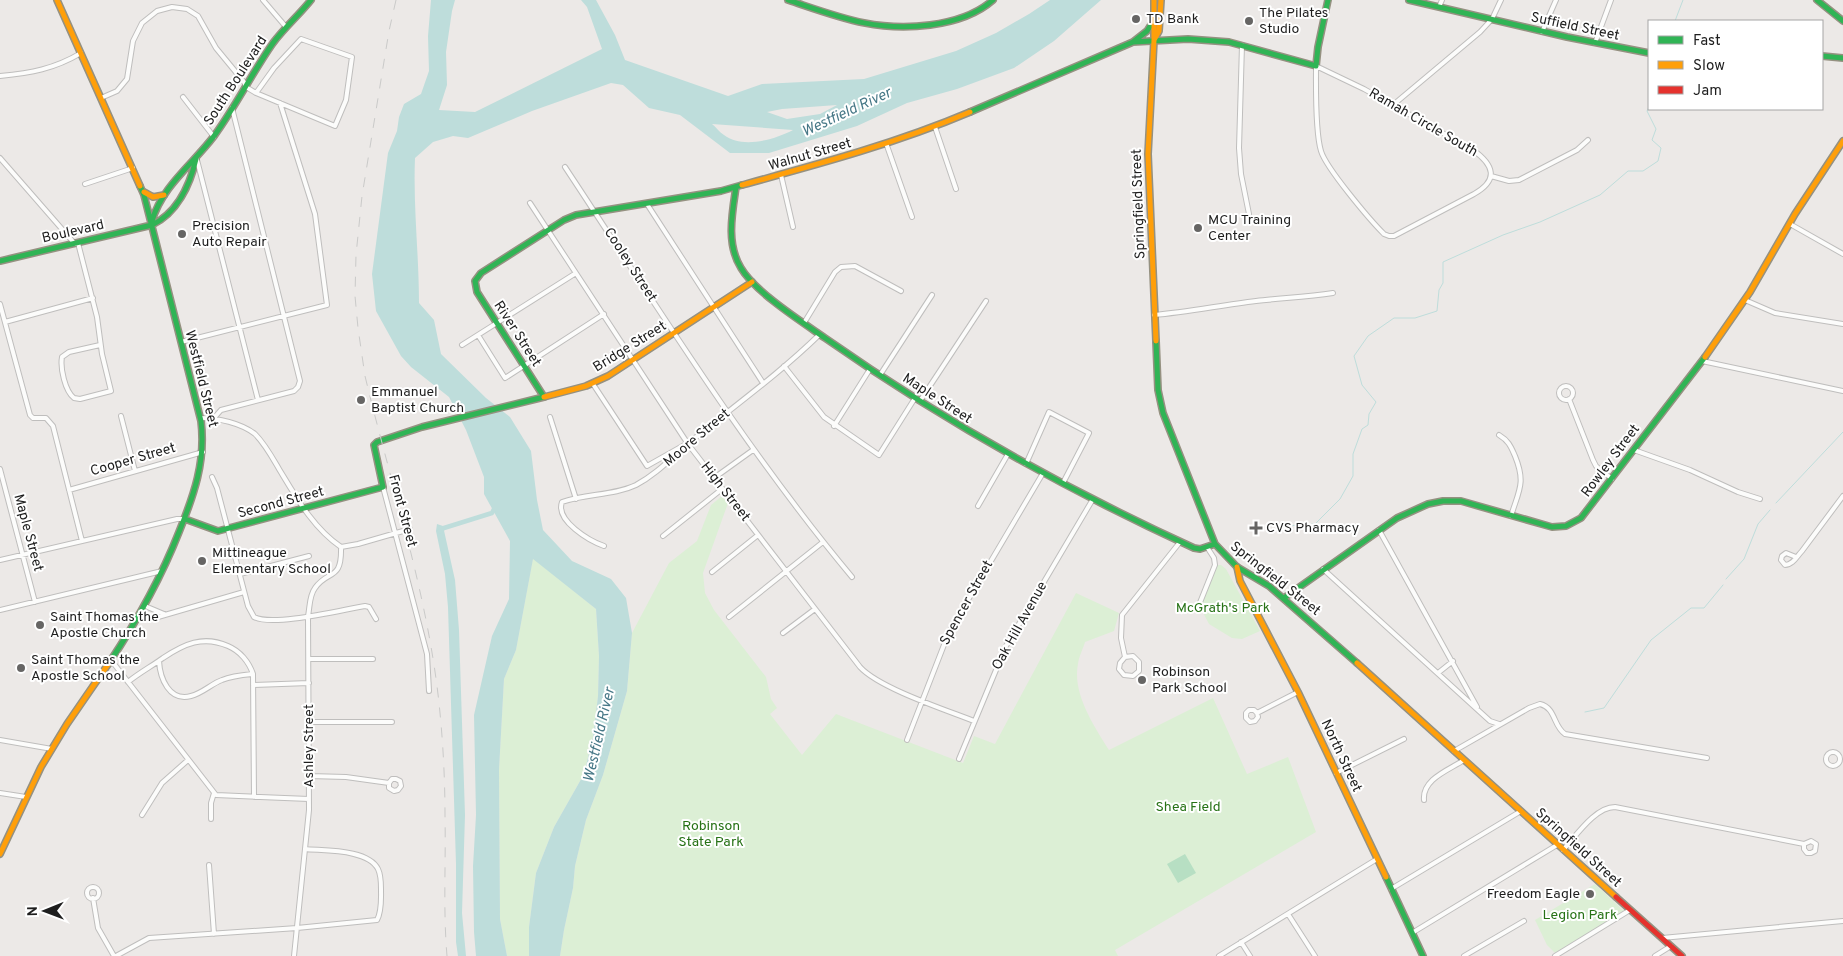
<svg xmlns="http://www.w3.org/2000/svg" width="1843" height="956" font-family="Overpass,sans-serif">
<rect width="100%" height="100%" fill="#ece9e7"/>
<!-- park -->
<path fill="#dcefd5" d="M722,496l6,7 -25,70 2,20 9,17 52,67 5,22 6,9 -7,6 32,41 34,-41 127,49 11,-27 21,8 81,-151 43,20 -5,18 -29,11c-2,7 -6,14 -7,22 -6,29 16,62 31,86l104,-52 34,76 41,-17 28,75 -201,118 3,6h-558l4,-26 9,-42 2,-22 11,-46 17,-45 24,-84 5,-58 37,-70 28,-22 14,-36z
M533,558l63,51 3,47 -1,40 -5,41 -9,37 -30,53 -18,46 -7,54v29h-22l-7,-37 -1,-149 5,-91 12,-29z
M1217,565h4l5,4 34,62 -18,8 -10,-1 -23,-14 -10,-19z
M1595,884l29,27 -69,42 -8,-8 -12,-25z"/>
<!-- pitch -->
<path fill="#b7dfc3" d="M1185,854l11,19 -18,10 -11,-19z"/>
<!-- water -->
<path fill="#bedddb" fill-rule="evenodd" d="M431,0h24l-3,11 -6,41 1,33 -8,25 36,2 127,-63 -15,-42 -6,-7h15l19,35 10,25 103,36 34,-12 102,-5 92,-28 40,-18 33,-19 21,-14h51l-47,41 -40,27 -57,21 -50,14 -50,23 -88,27h-39l-50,-38 -31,-7 -26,-23 -12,-2 -79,28 -64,27 -15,-2 -20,6 -18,16c-2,48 4,97 4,145l15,17 7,34 45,44 24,19 21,34 6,49 6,30 29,31 39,18 15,19 6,35 -5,58 -24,84 -17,45 -11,46 -2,22 -9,42 -4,26h-31v-29l7,-54 18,-46 30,-53 9,-37 5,-41 1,-40 -3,-47 -63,-50 -17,91 -12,29 -5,91 1,149 7,37h-31l-2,-24 -1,-66 3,-51 -2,-100 18,-79 17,-37 1,-58 -26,-47v-17l-18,-47 -17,-33 -38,-30 -10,-11 -25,-45 -4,-37 16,-121 9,-22 2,-14 5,-13 17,-10 8,-23 -1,-35zM837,105l-17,9 -33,5 -20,-7 15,-3zM712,124l81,6c-19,10 -51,19 -69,5 -5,-3 -8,-8 -12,-11z
M437,524l6,2 12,54 4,50 6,185 -3,98 4,43h-8l-2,-14v-78l-8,-257 -3,-33 -9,-43z"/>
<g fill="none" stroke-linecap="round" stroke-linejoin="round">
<!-- stream -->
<path stroke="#bedddb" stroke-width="1" d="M1675,21l8,-21
M1776,503l67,-71
M1285,526l30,-2 25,-25 13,-23v-22l9,-25 6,-4 1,-11 7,-12 -14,-17 -8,-29 14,-20 26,-18h21l22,-7 2,-21 4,-7v-21l60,-27 37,-13 60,-27 28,-24h15l15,-10 3,-13 -9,-8 4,-11 -9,-18 2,-4
M1726,579l18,-20 14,-35 12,-14
M1585,712l19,-4 47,-68 40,-32h13l19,-23"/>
<!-- canal -->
<path stroke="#bedddb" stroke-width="4.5" d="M440,531l4,-3 48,-15 3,-6"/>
<defs>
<path id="street" d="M263,0l23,27
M1439,7l3,-7
M1542,32l14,-32
M1595,43l16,-43
M1242,45l-3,103 2,26 8,40
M1316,66l48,23 109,61c21,15 26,30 1,44l-80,42h-5l-5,-2c-14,-14 -58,-66 -63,-83 -6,-20 -5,-63 -5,-85z
M0,76c31,-3 54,-7 81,-23
M183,97l31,40
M101,98l16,-7 10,-12 6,-38 9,-18 15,-12 15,-4 15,2 11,7 18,32 28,34 2,5 10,6 79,33 11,-26 6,-43 -51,-18 -27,29 -18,25
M1393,105l87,-73 12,-13 9,-19
M935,127l21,62
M886,143l26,74
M0,158l75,86
M197,160l61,240
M565,167c92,139 180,282 287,410
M781,175l12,52
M1491,176l18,5 10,-1 58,-30 11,-10
M85,184l48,-16
M530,203l158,241 172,223c19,21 86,43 114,54
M647,204l116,179
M1790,224l53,30
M78,243l19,74 5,37 9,37 -31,8 -6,-1c-9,-7 -14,-30 -12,-41l7,-5 31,-7
M1745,300l30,13 68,11
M0,304l30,111 3,3h13l7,8 29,115
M1154,315c34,-3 68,-10 102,-14 26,-3 51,-4 77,-8
M5,322l88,-24
M804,323l31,-51 6,-5 14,-1 46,25
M478,335l27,43 99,-64
M181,342l146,-37 -12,-91 -35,-111
M462,345l114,-72
M1702,361l141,30
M784,366l40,51 55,38 36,-57
M880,375l52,-80
M593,384l54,82 39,-22
M1559 393a7 7 0 1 1 14 0a7 7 0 1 1-14 0Z
M1569,399l24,61 3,6 16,13
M920,401l66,-100
M121,416l14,55
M550,417l26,82
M200,418c18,0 41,5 55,16 10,10 17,23 24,35 17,28 34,59 62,78
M213,419l8,-9 73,-19 4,-4 2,-6 -68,-273
M834,426l36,-57
M1499,435c10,6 12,12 16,21 11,27 4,34 -4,60
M1634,450l56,20 48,22 22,7
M1026,464l23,-52 40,21 -26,50
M0,469l35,133
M212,477l5,11 31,118 6,11c19,10 87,-7 111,-11l4,1 7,12
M714,478l39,-28
M383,487l44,167 2,37
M69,490l134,-38
M978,506l30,-52
M1379,530l98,177
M663,536l59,-47
M604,546c-14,-5 -49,-25 -42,-44 24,-9 51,-6 74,-17 21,-11 36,-28 54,-43 43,-35 89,-68 129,-107
M341,547l17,-3 52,-15
M1796,557l-10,-4 -4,3 -1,4 4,5c8,0 12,-9 17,-14l41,-55
M0,560l177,-41h8
M1323,569l167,152 9,3
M712,572l46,-37
M240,574l69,-18
M1199,605l16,-40 -1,-7 -7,-11
M145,606l19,8
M0,610l162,-39
M729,617l94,-75
M137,619l21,-2 86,-25
M783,633l32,-24
M1125,657l8,-1 6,6v9l-6,5 -9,-1 -5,-6 1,-6 5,-6 -4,-19 1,-23 58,-73
M309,659h64
M111,660l105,135 93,4
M1438,673l15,-12
M253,674l1,123
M128,682c11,-9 24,-16 35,-24 21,-14 40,-23 65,-12 12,5 21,16 25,28 -10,1 -21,2 -31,6 -11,4 -19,13 -31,16 -22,6 -31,-18 -32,-35
M253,685l56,-2
M1257,713l1,4 -3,4 -5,1 -4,-4v-5l3,-3h5l3,3 41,-21
M309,722h83
M0,740l52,9
M907,740l42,-108 94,-159
M1454,751l75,-43 11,-4c16,4 13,22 25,30l142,24
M1826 759a7 7 0 1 1 14 0a7 7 0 1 1-14 0Z
M959,759l47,-113 87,-147
M1336,773l68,-34
M309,776l37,1 43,6v5l5,3 4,-1 3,-4 -1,-5 -4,-2h-4l-3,4
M0,793l26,4
M1424,800c-2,-21 25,-30 40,-40
M142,815l20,-32 26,-23
M211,819v-16l3,-10
M1563,850c13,-14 32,-43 52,-43l189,37 7,-3 5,3 -1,7 -4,2h-4l-3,-4v-5
M209,865l5,69
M87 893a6 6 0 1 1 12 0a6 6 0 1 1-12 0Z
M1391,889l130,-78
M93,898l5,30 16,28
M1288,914l27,42
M1412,933l145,-88
M1662,938l181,-17
M1241,942l9,14
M116,956l33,-18 148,-10 80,-8c5,-9 4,-22 4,-31 0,-7 0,-14 -3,-20 -10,-20 -53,-18 -73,-20
M294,956l15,-146 -1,-194c2,-9 1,-20 7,-28 13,-19 27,-6 26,-41
M1219,956l158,-97
M1464,956l60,-35
M1555,956l75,-46
M1655,956l16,-10"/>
<path id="fast" d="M788,0c51,17 87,32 142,25 23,-3 45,-9 63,-25
M1409,0l158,37 82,16
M1817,0l26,21
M1133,42l14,-11 5,-8
M1822,56l21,2
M970,112l163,-70 55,-3 41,3 87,24 2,-19 10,-47
M736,187c-4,27 -10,57 5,81 14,24 61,54 84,70 117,82 240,151 369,210l6,1 15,-5
M152,221c10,-35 41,-57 62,-85 22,-30 38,-63 59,-93 12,-16 26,-28 38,-43
M152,225c25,-12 38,-40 44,-66
M0,261l152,-36
M1156,341l2,49 5,23 52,131 22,23 32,19 88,77
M544,397l-67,-105 -2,-11 6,-8 83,-53 12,-5 145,-24 21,-6
M185,519l33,12 165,-44 -9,-42 3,-3 45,-15 122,-30
M1284,598l113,-80 31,-14 15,-3h18l91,26 14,-1 15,-8 124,-161
M109,663c28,-42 52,-85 70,-131 15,-37 27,-71 22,-111l-57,-226 -4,-9
M1386,877l37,79"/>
<path id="slow" d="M57,0l83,186
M1154,0v40l-6,114 8,187
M1154,40l5,-9 2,-31
M742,185c77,-21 155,-42 228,-73
M144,192l9,5 11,-2
M1705,357l45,-65 45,-78 48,-73
M544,397l42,-11 22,-10 144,-94
M1237,567l3,14 58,111 88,185
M1357,663l259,234
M0,854l41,-87 26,-43 42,-61"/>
<path id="jam" d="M1616,897l66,59"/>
</defs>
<!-- street casing -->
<use href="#street" stroke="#bfbebd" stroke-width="6"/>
<!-- fast casing -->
<use href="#fast" stroke="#959181" stroke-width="8"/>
<!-- slow casing -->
<use href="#slow" stroke="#959181" stroke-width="8"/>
<!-- jam casing -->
<use href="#jam" stroke="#959181" stroke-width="8"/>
<!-- street -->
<use href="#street" stroke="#fcfcfb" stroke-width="4"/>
<!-- fast -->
<use href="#fast" stroke="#30b455" stroke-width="5"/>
<!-- slow -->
<use href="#slow" stroke="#ff9f0a" stroke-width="5"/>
<!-- jam -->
<use href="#jam" stroke="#e5322d" stroke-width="5"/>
<!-- rail -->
<path stroke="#cacac9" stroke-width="1" stroke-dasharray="10 10" stroke-linecap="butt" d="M396,0l-7,31 -27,165 -6,59 -1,41 3,32 7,48c26,109 62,215 74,327 4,38 6,76 6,113 1,47 -2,93 2,140"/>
</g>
<!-- markers -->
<g fill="#666564" stroke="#fff" stroke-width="2">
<circle cx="1136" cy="19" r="5"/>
<circle cx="1249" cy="21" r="5"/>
<circle cx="1198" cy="228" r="5"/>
<circle cx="182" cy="234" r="5"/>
<circle cx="361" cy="400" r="5"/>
<path d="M1253.5 520.5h5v5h5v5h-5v5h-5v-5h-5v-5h5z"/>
<circle cx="202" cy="561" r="5"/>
<circle cx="40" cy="625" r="5"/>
<circle cx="21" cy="668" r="5"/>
<circle cx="1142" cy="680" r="5"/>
<circle cx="1590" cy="894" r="5"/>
</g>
<g text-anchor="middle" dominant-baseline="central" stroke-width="4" stroke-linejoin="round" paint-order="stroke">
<!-- poi labels -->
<g font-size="14" fill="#1e1e1e" stroke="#fff" text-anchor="start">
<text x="1259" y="13">The Pilates<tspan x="1259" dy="16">Studio</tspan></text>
<text x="1146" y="19">TD Bank</text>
<text x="1208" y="220">MCU Training<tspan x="1208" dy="16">Center</tspan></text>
<text x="192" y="226">Precision<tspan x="192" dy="16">Auto Repair</tspan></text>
<text x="371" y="392">Emmanuel<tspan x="371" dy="16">Baptist Church</tspan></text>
<text x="1266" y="528">CVS Pharmacy</text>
<text x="212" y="553">Mittineague<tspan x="212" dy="16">Elementary School</tspan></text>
<text x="50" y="617">Saint Thomas the<tspan x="50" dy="16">Apostle Church</tspan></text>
<text x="31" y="660">Saint Thomas the<tspan x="31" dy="16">Apostle School</tspan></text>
<text x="1152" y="672">Robinson<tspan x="1152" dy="16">Park School</tspan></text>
<text x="1580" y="894" text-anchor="end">Freedom Eagle</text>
</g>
<!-- street labels -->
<g font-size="14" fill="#1e1e1e" stroke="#fff">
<text transform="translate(1575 27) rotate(12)">Suffield Street</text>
<text transform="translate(236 81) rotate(-57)">South Boulevard</text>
<text transform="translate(1423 123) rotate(30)">Ramah Circle South</text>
<text transform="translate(810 155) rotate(-16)">Walnut Street</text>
<text transform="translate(1139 204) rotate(-92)">Springfield Street</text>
<text transform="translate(73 232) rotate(-13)">Boulevard</text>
<text transform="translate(630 265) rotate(57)">Cooley Street</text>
<text transform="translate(517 334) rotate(57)">River Street</text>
<text transform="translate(630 347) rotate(-32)">Bridge Street</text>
<text transform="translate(201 379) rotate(76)">Westfield Street</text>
<text transform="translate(937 399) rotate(33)">Maple Street</text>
<text transform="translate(697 438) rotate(-40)">Moore Street</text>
<text transform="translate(133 460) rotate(-16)">Cooper Street</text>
<text transform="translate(1611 461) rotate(-53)">Rowley Street</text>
<text transform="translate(725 492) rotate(52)">High Street</text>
<text transform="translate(281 503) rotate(-15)">Second Street</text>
<text transform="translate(402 511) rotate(75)">Front Street</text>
<text transform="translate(28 533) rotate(75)">Maple Street</text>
<text transform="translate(1275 579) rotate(38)">Springfield Street</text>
<text transform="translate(967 603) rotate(-61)">Spencer Street</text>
<text transform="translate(1020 626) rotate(-61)">Oak Hill Avenue</text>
<text transform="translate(309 746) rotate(-90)">Ashley Street</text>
<text transform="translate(1341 756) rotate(65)">North Street</text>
<text transform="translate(1578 848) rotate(42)">Springfield Street</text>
</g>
<!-- park labels -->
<g font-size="14" fill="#277216" stroke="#fff">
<text x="1223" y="608">McGrath's Park</text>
<text x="1188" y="807">Shea Field</text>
<text x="711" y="826">Robinson<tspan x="711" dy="16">State Park</tspan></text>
<text x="1580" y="915">Legion Park</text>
</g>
<!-- water labels -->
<g font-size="15" font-style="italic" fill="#477887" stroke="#fff">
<text transform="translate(847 113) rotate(-25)">Westfield River</text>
<text transform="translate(600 735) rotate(-77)">Westfield River</text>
</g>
</g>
<!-- legend -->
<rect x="1648" y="20" width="175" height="90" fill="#ffffff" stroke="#a5a5a5"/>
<rect x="1658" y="36" width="25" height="8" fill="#30b455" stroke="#a5a5a5"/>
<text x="1693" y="45" font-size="15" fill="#1e1e1e">Fast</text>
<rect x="1658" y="61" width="25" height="8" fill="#ff9f0a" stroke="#a5a5a5"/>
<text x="1693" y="70" font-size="15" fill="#1e1e1e">Slow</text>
<rect x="1658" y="86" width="25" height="8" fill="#e5322d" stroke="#a5a5a5"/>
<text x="1693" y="95" font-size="15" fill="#1e1e1e">Jam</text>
<!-- north arrow -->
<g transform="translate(45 911) rotate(269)" stroke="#ffffff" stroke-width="4" paint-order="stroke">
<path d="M0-4L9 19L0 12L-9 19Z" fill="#1e1e1e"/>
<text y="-8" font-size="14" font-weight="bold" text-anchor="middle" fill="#1e1e1e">N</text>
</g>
</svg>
